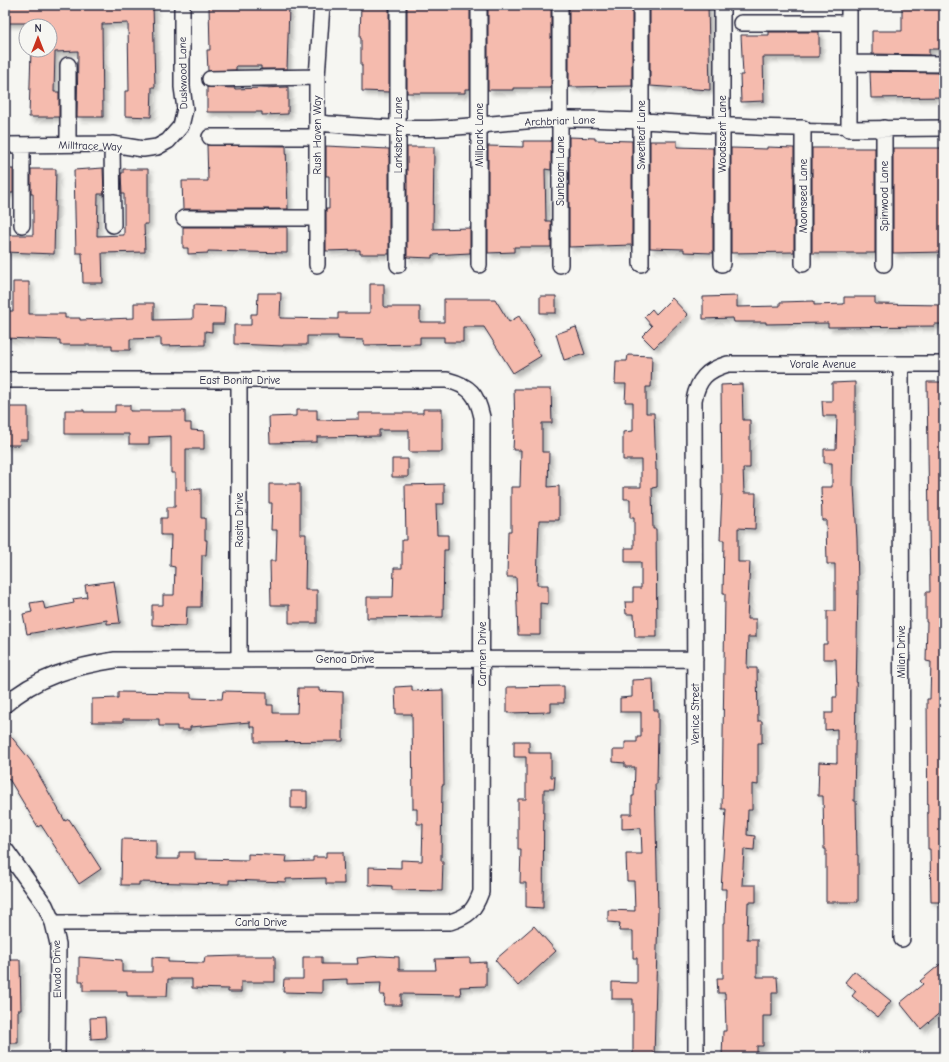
<svg xmlns="http://www.w3.org/2000/svg" width="949" height="1062" font-family="'Comic Neue',sans-serif">
<defs>
<filter id="shadow"><feDropShadow dx="3.5" dy="3.5" stdDeviation="2" flood-color="#0004"/></filter>
</defs>
<rect width="100%" height="100%" fill="#f6f6f2"/>
<filter id="ink" filterUnits="userSpaceOnUse"><feTurbulence type="fractalNoise" baseFrequency=".025" numOctaves="2"/><feDisplacementMap in="SourceGraphic" scale="8" xChannelSelector="R" yChannelSelector="G"/><feConvolveMatrix kernelMatrix="1 2 1 2 8 2 1 2 1" color-interpolation-filters="sRGB"/></filter>
<g filter="url(#ink)">
<!-- building -->
<path fill="#f5bbae" stroke="#22223b" filter="url(#shadow)" d="M5,5h148l2,82h-3l-1,30 -26,-1v-25h4l-1,-68 -26,1 1,93h-26l1,-66 -23,1 -1,40h5v25h-30l2,-67h19v-27h-45z
M261,5l28,1 -2,63h-26v-3h-25v4l-28,1 -1,-21h3l-1,-44z
M361,5h28v87l-27,-1v-26h-1v-27h-1z
M407,5h63v84h-5v4h-58z
M488,5h63v83h-38v2h-25z
M569,5h63v81l-63,1z
M650,5h58l2,85 -60,-4z
M902,5h42v44h-15v6l-57,-1v-23h30z
M769,32h50v25h-56l1,44 -23,1 -1,-27h3l-2,-40h28z
M870,72l74,1v24l-73,1z
M207,87l28,1v1l53,-2v27l-26,1v-3h-55z
M569,137l26,1v2l37,1v104l-63,2z
M523,141h28v29l-6,-1 1,52h5v26h-37v5l-26,1v-107l35,1z
M650,141h27v6l36,1v105l-29,-1v-3l-34,-1z
M207,145l79,1 2,63h-105l-1,-28h26z
M326,146l63,3v105h-29v-4l-34,1v-42h3v-33h-3z
M407,147h27l-1,82 37,-1v25l-38,2v3l-25,-1z
M767,147l27,1v104l-63,1v-105l36,1z
M812,148h63v105h-63z
M893,148h51v104l-51,1z
M103,168l1,26h-6l-1,42 27,-1v-41h-2l-1,-21h2v-4h25v55h-4l1,28 -43,1 1,30h-20l-1,-30h-6l-2,-83z
M5,169h8v24h-8z
M31,169h25l-2,85 -49,-2v-17h28v-41h-2z
M183,227h104v26l-79,-2v2l-20,1v-6h-5z
M13,282h16v32h36v4h15v2l54,-2v-15h20v17l39,-1v-13l32,1 -1,17h-12v8l-7,-1v14l-44,1v-8l-31,1v11h-18v-5h-52v-5l-55,-2v-27h8z
M370,284h14v23h36v15h24v-23h51l14,23 10,-6 15,25 -2,2 9,13 -28,17 -29,-46h-21v15h-19v-5h-24v7l-56,1v-5l-26,-1v-3h-31v9h-24v1l-49,-2v-19h17v-11h6l1,-21h23l-1,25 58,1v-6h32z
M540,296h16v17h-16z
M737,296v11l43,-1v-4l34,-1v4l30,-1v-7h31v7l69,1v19h-9v2l-107,1v-4l-62,1v-2h-32l-1,-4 -30,1v-22z
M672,298l16,17 -34,33 -12,-12 10,-10 -8,-9 8,-8 4,5z
M576,327l9,27 -21,6 -8,-26z
M628,355l24,1 -1,31h-5v26h8l2,57h1v17l-5,1 1,41h3l1,108h-22l-1,-23h-8l-1,-12h8v-14h8v-26h-16v-14h9v-30h-4v-19h-6v-12h17v-27h-18v-28l10,-1v-29h-8l1,-18h-11l1,-23h11z
M855,382v48h-1l-1,57 1,-1 3,53 1,48 -4,214h2l1,54h1v47h-32v-53h-2l-1,-53h-5l1,-34 18,1v-34l-12,1v-17h8v-16h4l-1,-38h-13v-15h4v-33h8v-47h-8l-1,-44h-4l-1,-33h11v-24h-8v-14h12l1,-33h-14l-1,-15h10v-18z
M927,382h17v138h-1l1,382h-13l-1,-53h-2l-1,-150h3l1,-37 -5,-1 1,-39h-1v-30h4z
M742,384l1,36h7v48h-7l1,25h12l-1,36 -17,-1v34h12l-3,57h9v18h-8l-1,31h10l1,53h4v22h-4v42l-6,-1v26h-4l-1,25 8,1 -1,14 -10,-1 -2,36h14v17h-8l-1,37h10v38h20l1,16h-6v23h-9v30h-6v11h-35l1,-26h3l-1,-38h-7l-1,-15h6v-55h2l1,-34h-5l5,-80h-4l3,-216h-2l1,-53h-4l2,-48 -1,-107z
M514,389h37l1,34h-10v29h7l-1,35 11,-1v34h-20l-2,65h11v19l-8,-1v32h-22l-2,-58h-9l1,-46h3v-44h9l1,-37h-8l1,-20h1z
M115,405h15v6h55v12h6v7l13,1v18h-18v41l15,-1v29h4v22h2l-1,15h-4l-1,52h-14l-1,19 -34,-1v-20h11v-10h11l1,-28 -5,-1 1,-31h-10v-17h6v-11h8v-34h-4v-37l-22,1v7h-20v-10h-64v-24h19v2h31z
M8,407h20v33h-9l1,5h-15v-20h3z
M423,409h19v43h-33v-22h-30v6l-62,1v5l-47,1 -1,-26 27,-1v-6h21v10l42,-1v-6h64z
M392,459h16v18h-16z
M269,484h31v50h6l-1,56h12v33h-28v-18h-18l-1,-44h6l1,-31h-6l1,-27h-3z
M444,484v20h-8l1,31h11v15h-4l-1,67 -76,1v-21h26l1,-29h8v-28h4l-1,-55z
M114,581l6,42 -13,1v-4l-80,14 -4,-20 9,-2 -2,-9 13,-2 2,8 29,-6 -1,-4 14,-2 -2,-12z
M653,679l1,31h4v17l-1,57h-2l3,127 -4,146h-21v-58h-21v-17l25,1v-25h-4v-27h-14l1,-8 -12,-1v-12l27,1 -1,-30h-7l-1,-27h16l-1,-26 -19,1v-15h10v-18h2l1,-29h-10v-4l-12,-1v-12h12v-8h12v-5h4v-25h-21v-14l12,-1v-17z
M412,686v5l31,-1 1,95h-2l-1,76h2l-1,30 -50,-1v-4l-23,-1v-18l32,1v-8l21,1 1,-37h-6v-15h-4l-1,-95h-16l-1,-27z
M564,686v17h-13v9l-44,1v-26z
M298,688h21v3l24,1v49l-88,1v-15h-5v-5l-60,5v3h-13v-4h-18v-7h-36v3h-31v-23l26,-1v-6l73,1v5l31,1 1,-8 44,1v13h6v8h24z
M5,729l26,32 34,60 4,-2 32,50 -22,15 -38,-59 -3,2 -29,-48 -4,3z
M514,741h15v12h22v24h4l-1,12h-10l-1,119 -17,-1v-24h-6l1,-34h-3v-50h8v-42h-12z
M291,791h16v17h-16z
M122,839l34,1v19h23v-7h16v7l53,1v-6l39,2 -1,6 27,-1v-4h13v-5h17l1,32h-18v-6l-40,1v3l-57,-2v4l-90,-2v3h-18z
M534,926l22,25 -38,35 -23,-26z
M239,956h36v26h-34v10h-13v-3l-36,-1v-9h-24l-1,17h-40v-5h-44v-10h-4v-24l43,3v12h30v-15l16,1v4l36,1 1,-6z
M381,956l18,1v13h37l-1,-11 35,-1v5l16,-1v24l-26,1 1,8 -60,-1v11h-17l1,-10h-5l1,-12 -34,1v-5l-25,1v13l-39,-1 1,-13h19v-22h19v7h36l-1,-6z
M5,960h15l1,50h-3v33h-13z
M944,961v48l-23,20 -21,-26 23,-19 -3,-3z
M854,971l37,30 -13,16 -26,-21 4,-5 -11,-9z
M105,1017l1,21 -15,1 -1,-21z"/>
<g fill="none" stroke-linecap="round" stroke-linejoin="round">
<defs>
<path id="lane" d="M803,128l46,1"/>
<path id="street" d="M479,5v260
M560,5v260
M722,5v259
M849,5v124l95,-1
M741,23h108
M849,63l95,1
M68,65v79
M210,79l107,-2
M317,123c41,3 82,7 124,5 40,-2 80,-8 120,-9 81,-1 161,9 242,9v136
M884,128v136
M210,137h107
M112,144l1,81
M5,145l107,-1 31,5 14,-2 11,-6 13,-15 4,-17 -3,-22v-82
M22,145v80
M184,218h132
M641,264v-259
M317,265v-188l5,-72
M398,265v-260
M901,364l1,575
M5,380h442c23,6 30,14 35,37l-1,475c-7,19 -12,24 -31,30l-397,1
M239,380v280
M5,705c30,-28 71,-39 110,-45l580,-1
M5,849l40,56 8,18 5,21 -1,113
M696,1057l-2,-657c4,-21 13,-30 34,-36h216"/>
</defs>
<!-- lane casing -->
<use href="#lane" stroke="#22223b" stroke-width="11"/>
<!-- street casing -->
<use href="#street" stroke="#22223b" stroke-width="18"/>
<!-- lane -->
<use href="#lane" stroke="#f6f6f2" stroke-width="8"/>
<!-- street -->
<use href="#street" stroke="#f6f6f2" stroke-width="15"/>
</g>
</g>
<g text-anchor="middle" dominant-baseline="central" stroke-width="3" stroke-linejoin="round" paint-order="stroke">
<!-- street labels -->
<g font-size="11" fill="#22223b" stroke="#f6f6f2">
<text transform="translate(183 73) rotate(-91)">Duskwood Lane</text>
<text transform="translate(560 121) rotate(-2)">Archbriar Lane</text>
<text transform="translate(722 134) rotate(-90)">Woodscent Lane</text>
<text transform="translate(317 135) rotate(-90)">Rush Haven Way</text>
<text transform="translate(398 135) rotate(-90)">Larksberry Lane</text>
<text transform="translate(479 135) rotate(-90)">Millpark Lane</text>
<text transform="translate(641 135) rotate(-90)">Sweetleaf Lane</text>
<text transform="translate(90 146) rotate(2)">Milltrace Way</text>
<text transform="translate(560 171) rotate(-90)">Sunbeam Lane</text>
<text transform="translate(803 196) rotate(-90)">Moonseed Lane</text>
<text transform="translate(884 196) rotate(-90)">Spinwood Lane</text>
<text x="823" y="364">Vorale Avenue</text>
<text x="240" y="380">East Bonita Drive</text>
<text transform="translate(239 520) rotate(-90)">Rosita Drive</text>
<text transform="translate(901 652) rotate(-90)">Milan Drive</text>
<text transform="translate(482 654) rotate(-90)">Carmen Drive</text>
<text x="345" y="659">Genoa Drive</text>
<text transform="translate(695 714) rotate(-90)">Venice Street</text>
<text x="261" y="922">Carla Drive</text>
<text transform="translate(57 969) rotate(-91)">Elvado Drive</text>
</g>
</g>
<!-- margin -->
<rect width="949" height="1062" fill="none" stroke="#f6f6f2" stroke-width="20"/>
<rect x="10" y="10" width="929" height="1042" fill="none" stroke="#22223b" stroke-width="1.5" filter="url(#ink)"/>
<!-- north arrow -->
<g transform="translate(38 38)"><circle r="19" fill="#f6f6f2" stroke="#a1a1a9"/>
<path d="M0-3L7 15L0 10L-7 15Z" fill="#c8321e"/>
<text y="-6" font-size="11" font-weight="bold" text-anchor="middle" fill="#22223b">N</text>
</g>
</svg>
